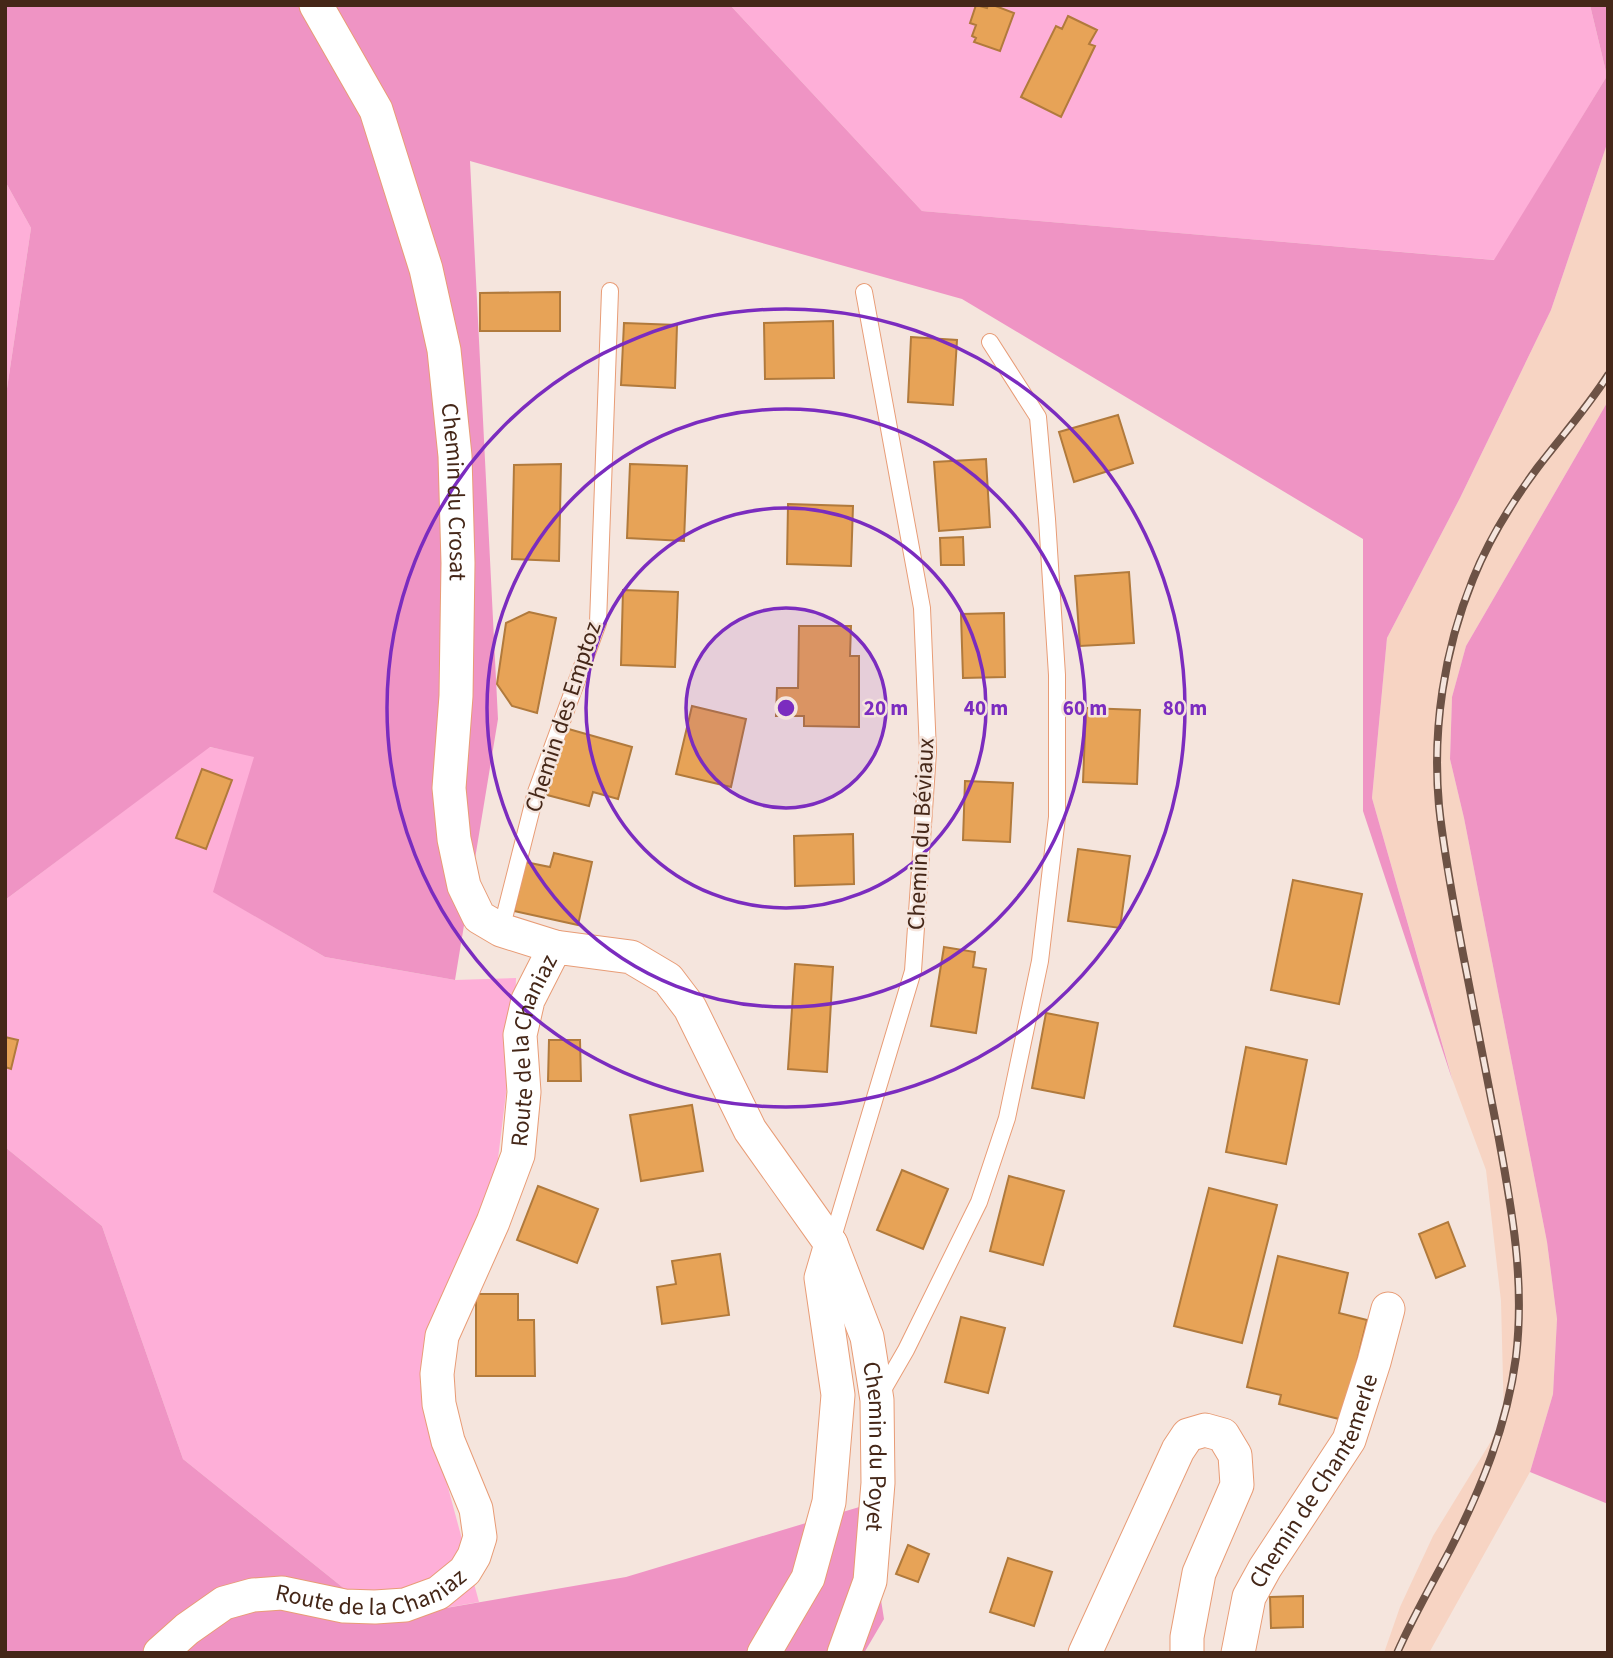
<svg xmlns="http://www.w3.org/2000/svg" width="1613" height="1658" font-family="'Source Sans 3',sans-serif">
<rect width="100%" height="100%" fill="#f5e5dd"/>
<!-- built -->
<path fill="#f7d4c3" d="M1608,141v260l-142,245 -14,51 -2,62 14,59 83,424 10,77 -4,75 -23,78 -101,181h-45l16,-46 33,-71 71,-116 -3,-119 -15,-131 -33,-89 -81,-283 15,-160 73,-140 91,-188z"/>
<!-- green -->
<path fill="#feafd8" d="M730,5h860l17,71 -112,184 -573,-49z
M5,181l26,47 -26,174z
M209,747l46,9 -41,136 111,65 130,23 61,-2 -1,42 -19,155 -64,149 -12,60 59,218 -97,17 -199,-160 -81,-233 -97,-79v-247z"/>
<!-- forest -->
<path fill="#ef94c4" d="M5,5h725l192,206 572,49 113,-184 -17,-71h18v136l-57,169 -91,188 -73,140 -15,160 81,284 -90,-271v-272l-401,-240 -492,-138 28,558 -43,261 -130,-23 -112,-65 41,-135 -44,-10 -205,153v-498l26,-174 -26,-47z
M1608,401v1103l-78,-32 23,-78 4,-75 -10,-77 -83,-424 -14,-59 2,-62 14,-51z
M5,1147l97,79 81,233 199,160 244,-42 240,-72 18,114 -20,34h-859z"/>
<!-- building -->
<path fill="#e7a357" stroke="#b17a3c" stroke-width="2" d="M976,5l11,3 1,-3h5l21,8 -14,38 -26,-9 2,-4 -4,-2 4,-11 -6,-2z
M1068,16l29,14 -8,14 6,2 -34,71 -40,-20 35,-71 6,3z
M560,292v39h-80v-38z
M833,321l1,57 -69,1 -1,-56z
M624,323l53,2 -2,63 -54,-3z
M911,337l46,3 -4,65 -45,-3z
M1118,415l15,48 -59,19 -15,-50z
M986,459l4,68 -51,4 -5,-69z
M561,464l-2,97 -47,-2 2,-94z
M630,464l57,2 -3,75 -57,-3z
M788,504l65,2 -2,60 -64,-2z
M963,537l1,28h-23l-1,-27z
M1129,572l5,71 -54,3 -5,-70z
M623,590l55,2 -3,75 -54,-2z
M529,612l27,6 -19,95 -25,-7 -15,-22 9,-61z
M1004,613l1,64 -42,1 -2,-64z
M799,626h52l-1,30h9v71l-55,-1v-10h-28l1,-28h21z
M692,706l54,13 -15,68 -55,-13z
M1086,708l54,2 -3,74 -54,-2z
M565,728l67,19 -14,52 -25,-7 -4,14 -42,-11z
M202,769l30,11 -26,69 -30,-11z
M965,781l48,2 -3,59 -47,-2z
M853,834l1,50 -59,2 -1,-50z
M1078,849l52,7 -10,72 -52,-7z
M554,853l38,9 -14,63 -64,-14 11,-49 25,5z
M1293,880l69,14 -23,110 -68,-14z
M944,947l31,5 -2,15 13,2 -10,64 -45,-7z
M795,964l38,3 -6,105 -39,-3z
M1046,1013l52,10 -14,75 -52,-10z
M5,1037l13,3 -7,29 -6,-2z
M549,1040h31l1,41h-33z
M1246,1047l61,13 -21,104 -60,-12z
M692,1105l11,66 -62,10 -11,-66z
M902,1170l46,19 -25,60 -46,-19z
M1009,1176l55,15 -21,74 -53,-14z
M538,1186l60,23 -21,54 -60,-23z
M1209,1188l68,17 -35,138 -68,-17z
M1448,1222l17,44 -29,12 -17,-44z
M720,1254l9,61 -67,9 -5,-37 19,-3 -4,-23z
M1278,1256l70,17 -9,40 28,7 -24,100 -64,-16 2,-9 -34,-8z
M476,1294h42v26h16l1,56h-59z
M961,1317l44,11 -17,65 -43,-11z
M908,1545l21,9 -11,28 -22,-8z
M1008,1558l44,14 -18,54 -44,-14z
M1303,1596v31l-32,1 -1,-31z"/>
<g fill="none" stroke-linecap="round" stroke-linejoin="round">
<defs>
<path id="service" d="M501,930l35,-138 62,-169 12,-332
M831,1244l82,-273 15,-219 -6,-144 -58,-316
M880,1395l26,-45 73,-148 28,-84 33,-157 17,-144v-142l-10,-156 -9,-102 -48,-75"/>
<g id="minor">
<path id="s1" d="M316,5l60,105 50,159 18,81 11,106 3,107 -2,133 -7,92 5,51 10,47 15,31 22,13 54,17"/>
<path id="s2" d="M831,1244l36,93 10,63 1,83 -8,98 -26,72"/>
<path id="s3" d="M160,1653l27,-24 37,-26 29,-8 29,-2 62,13 31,1 30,-2 33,-12 27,-22 9,-15 6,-19 -4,-28 -28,-68 -9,-37 -2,-30 5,-38 51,-114 25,-67 6,-63 -4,-57 8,-35 27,-53 76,10 37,22 22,29 60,122 81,114 -10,34 17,117 -9,107 -21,76 -44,75"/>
<path d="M1085,1653l93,-203 10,-15 17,-5 18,5 12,20 2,30 -38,88 -12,64v16"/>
<path id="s4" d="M1238,1653l11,-56 16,-29 84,-128 25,-78 14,-53"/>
</g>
</defs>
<!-- service casing -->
<use href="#service" stroke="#e89c76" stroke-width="18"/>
<!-- minor casing -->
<use href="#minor" stroke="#e89c76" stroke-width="35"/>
<!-- service -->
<use href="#service" stroke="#fff" stroke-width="16"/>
<!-- minor -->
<use href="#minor" stroke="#fff" stroke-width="33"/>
<defs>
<path id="rail" d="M1397,1653c16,-36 35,-69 53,-103 31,-61 57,-124 66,-193 9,-77 -4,-147 -18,-223 -12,-60 -23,-120 -35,-180 -9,-49 -19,-99 -24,-148 -7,-77 5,-156 34,-227 16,-40 39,-77 65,-112 23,-30 49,-59 70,-92"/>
</defs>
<!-- rail casing -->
<use href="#rail" stroke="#6d5245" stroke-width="8"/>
<!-- rail -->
<use href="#rail" stroke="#f5e5dd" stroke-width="5" stroke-dasharray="16" stroke-linecap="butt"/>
</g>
<!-- distance rings -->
<circle cx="786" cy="708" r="100" fill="#7b2cbf" fill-opacity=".12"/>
<g fill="none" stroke="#7b2cbf" stroke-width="3.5">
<circle cx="786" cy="708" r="100"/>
<circle cx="786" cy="708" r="200"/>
<circle cx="786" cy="708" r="299"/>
<circle cx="786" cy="708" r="399"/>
</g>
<g text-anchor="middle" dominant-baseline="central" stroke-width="5" stroke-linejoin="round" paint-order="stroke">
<!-- street labels -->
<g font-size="24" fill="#452718" stroke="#f5e5dd">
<text stroke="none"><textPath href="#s1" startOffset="513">Chemin du Crosat</textPath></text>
<text transform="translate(563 717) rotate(-72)">Chemin des Emptoz</text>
<text transform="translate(921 834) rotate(-87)">Chemin du Béviaux</text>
<text stroke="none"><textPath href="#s3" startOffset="884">Route de la Chaniaz</textPath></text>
<text stroke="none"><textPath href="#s2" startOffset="210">Chemin du Poyet</textPath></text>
<text stroke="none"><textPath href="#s4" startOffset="191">Chemin de Chantemerle</textPath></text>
<text stroke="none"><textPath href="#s3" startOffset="233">Route de la Chaniaz</textPath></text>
</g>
</g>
<circle cx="786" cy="708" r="10" fill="#7b2cbf" stroke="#f5e5dd" stroke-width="3.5"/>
<g font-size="21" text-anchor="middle" font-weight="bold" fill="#7b2cbf" stroke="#f5e5dd" stroke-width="5" stroke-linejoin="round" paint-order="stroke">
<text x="886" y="715">20 m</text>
<text x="986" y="715">40 m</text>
<text x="1085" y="715">60 m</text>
<text x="1185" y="715">80 m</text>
</g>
<!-- border -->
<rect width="1613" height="1658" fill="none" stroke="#452718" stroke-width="14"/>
</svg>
